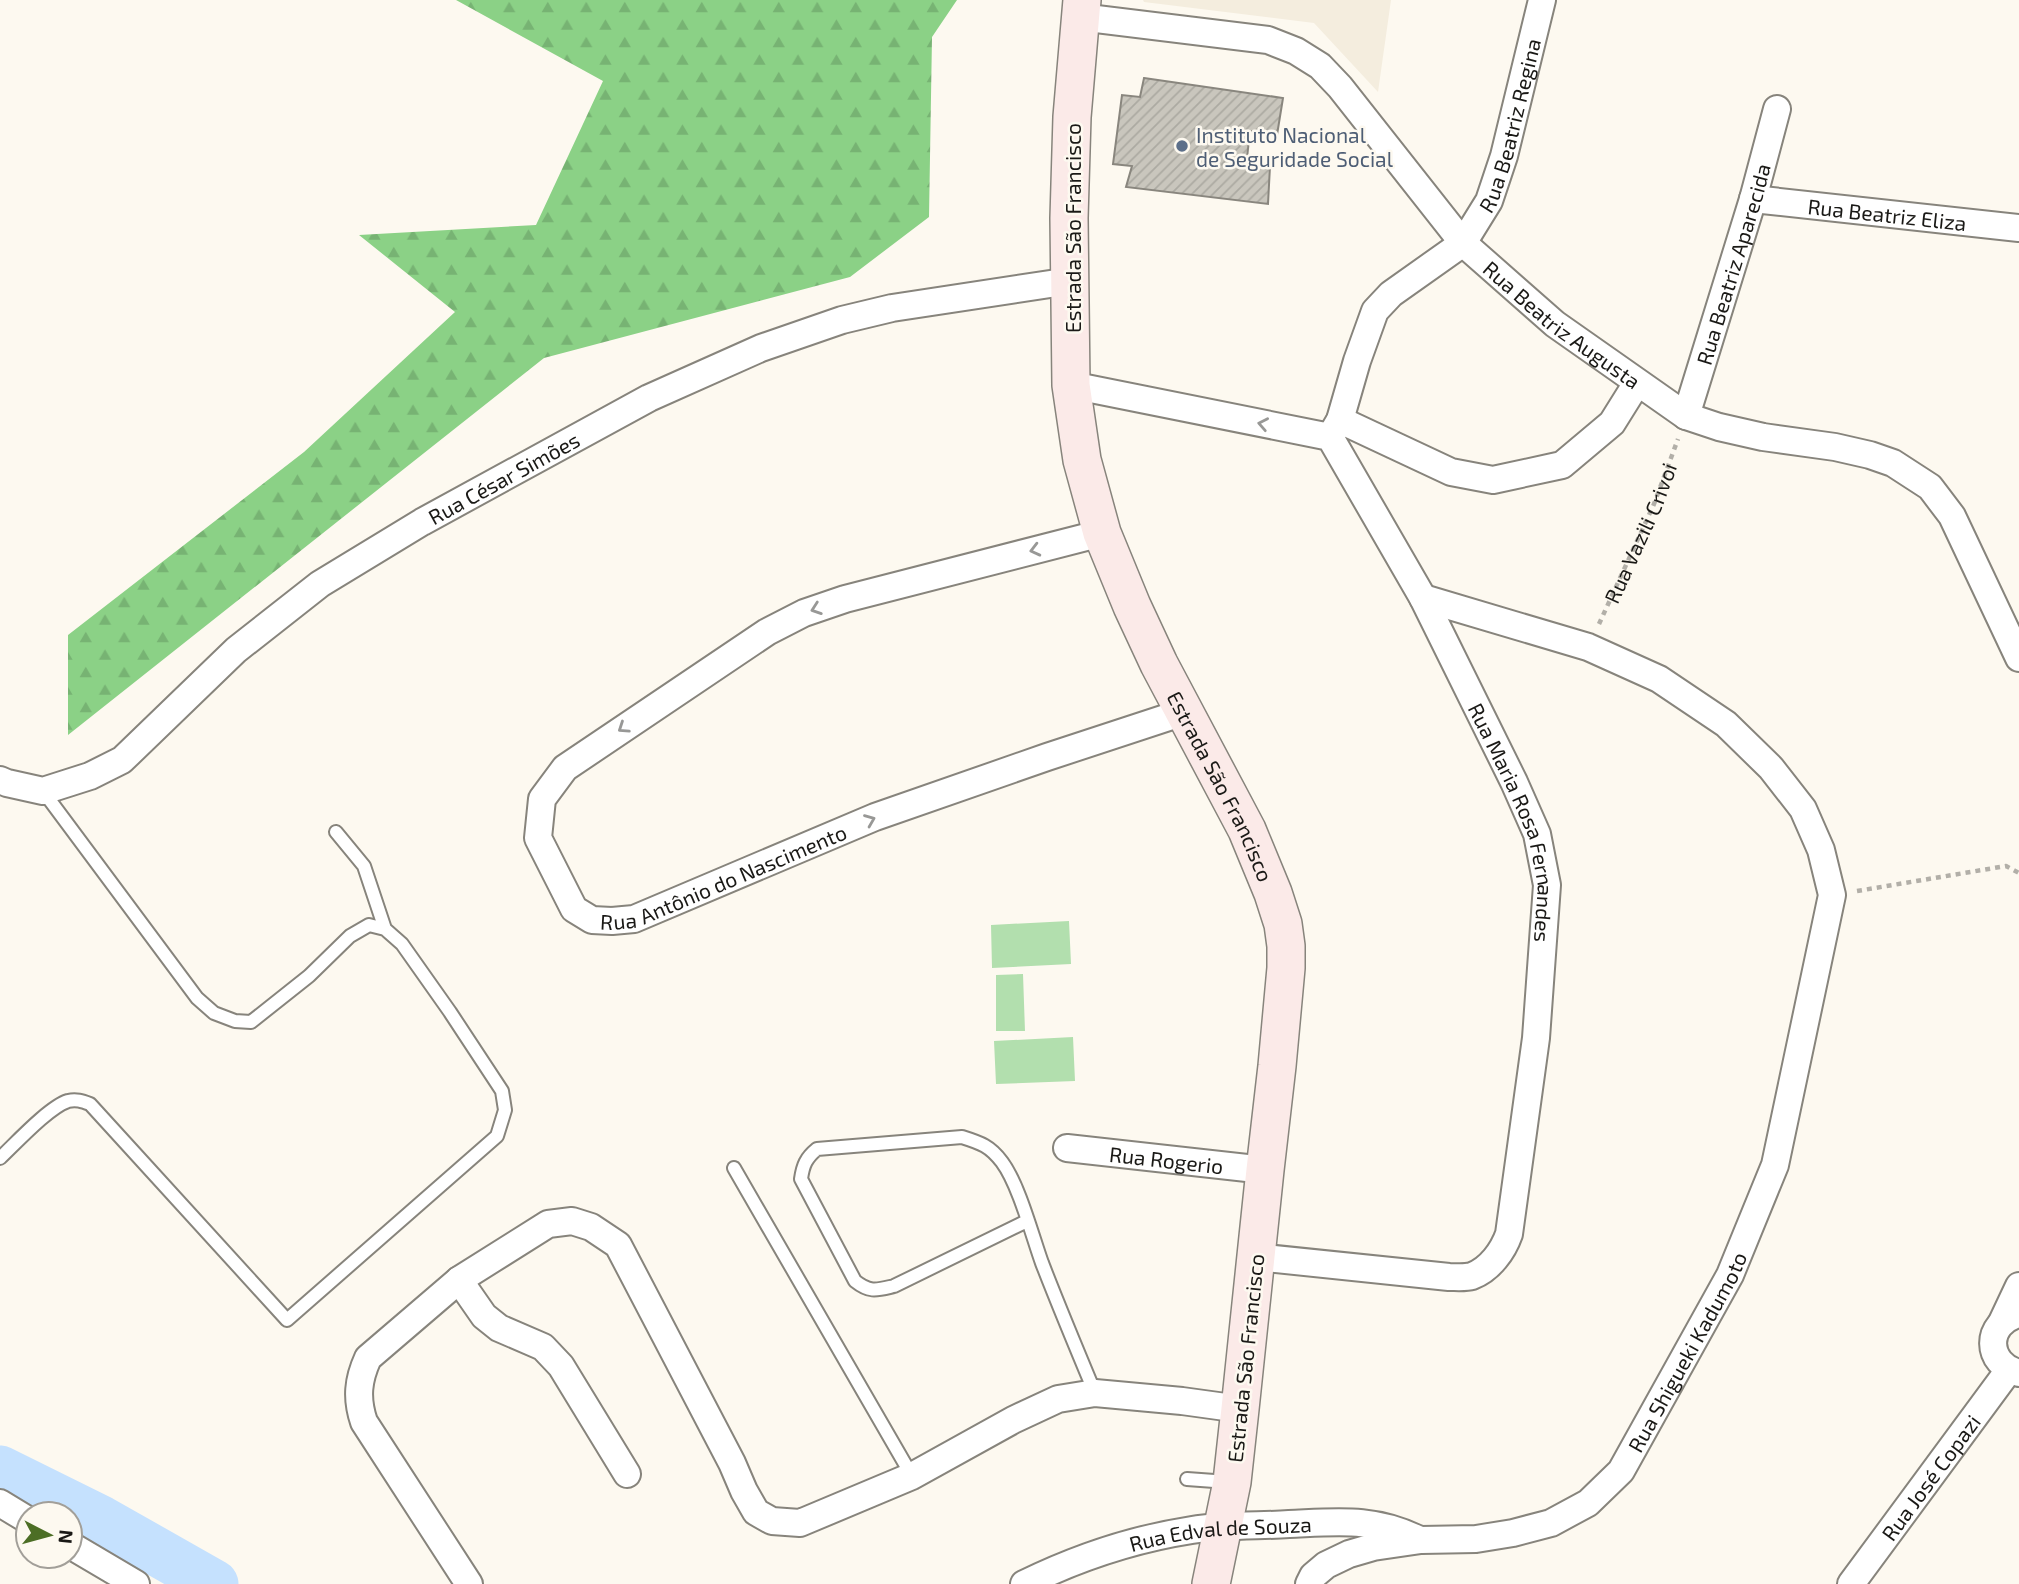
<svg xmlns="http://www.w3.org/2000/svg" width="2019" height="1584" font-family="'Exo 2',sans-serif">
<defs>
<pattern id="forest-firs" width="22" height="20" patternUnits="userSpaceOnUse" patternTransform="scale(1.75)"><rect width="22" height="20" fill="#8bd186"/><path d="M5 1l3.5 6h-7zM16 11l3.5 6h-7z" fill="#77b373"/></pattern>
<pattern id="building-hatch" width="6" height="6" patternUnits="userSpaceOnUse" patternTransform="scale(1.75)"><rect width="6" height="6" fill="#c9c6bd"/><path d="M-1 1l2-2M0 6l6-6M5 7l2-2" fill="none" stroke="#acaaa2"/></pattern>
</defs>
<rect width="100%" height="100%" fill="#fdf9f0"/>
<!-- built -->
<path fill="#f4edde" d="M1143,0h248l-13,92 -64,-69 -170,-21z"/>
<!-- forest -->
<path fill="url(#forest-firs)" d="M456,0h501l-25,37 -3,180 -79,60 -306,81 -476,377v-100l236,-183 151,-140 -96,-77 177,-10 67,-144z"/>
<!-- park -->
<path fill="#b2dfae" d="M1069,921l2,43 -79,4 -1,-43z
M1023,974l2,57h-29v-56z
M1073,1037l2,44 -79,3 -2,-43z"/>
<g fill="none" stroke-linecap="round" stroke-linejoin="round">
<!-- river -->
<path stroke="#c5e1fe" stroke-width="49" d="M0,1470l101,50 113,64"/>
</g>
<!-- building -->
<path fill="url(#building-hatch)" stroke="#89867e" stroke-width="2" d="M1144,78l139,20 -6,37 -27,-4 -3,27 23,8 -2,38 -142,-17 6,-21 -19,-2 9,-69 18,2z"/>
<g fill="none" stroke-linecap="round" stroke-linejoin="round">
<defs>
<path id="lane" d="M336,832l28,34 21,63
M0,1158c16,-15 49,-51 68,-57 8,-2 14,0 22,3l197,216 210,-184 8,-26 -3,-19 -52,-79 -48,-68 -17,-15 -16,-4 -19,11 -41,40 -58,46 -16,-1 -21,-8 -17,-15 -154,-207
M734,1168l178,308
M1027,1221l-133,65c-17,4 -24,7 -39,-5l-54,-102c2,-14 5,-21 16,-30l145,-12c19,6 28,9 40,25 17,23 30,73 40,101 17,44 35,87 53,130
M1187,1479l41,3"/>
<g id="street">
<path id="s2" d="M1080,17l188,23 28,11 24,15 20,21 123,156 92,81 131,92 33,11 44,10 72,10 35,8 23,8 37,24 22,29 67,142"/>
<path id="s3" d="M1753,199l266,29"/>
<path id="s4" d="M1071,385l259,52 93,161 91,184 23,52 10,51 -11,153 -27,196c-6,17 -19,35 -37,42 -7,2 -16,1 -23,1l-193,-20"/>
<path id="s5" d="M1686,416l67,-217 24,-90"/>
<path d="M1340,420l111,52 42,8 69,-15 50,-42 25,-40"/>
<path id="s6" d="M1330,437l10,-17 17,-59 18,-50 16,-17 72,-51 26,-42 15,-45 38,-156"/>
<path id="s7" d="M1102,533l-257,66 -41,14 -37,19 -202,136 -23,31 -4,39 36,71 18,11 20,1 22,-2 241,-102 172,-60 137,-45"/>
<path id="s8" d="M0,780l7,3 36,8 47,-15 32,-16 114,-110 84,-66 102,-62 227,-124 112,-50 81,-28 50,-12 178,-27"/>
<path id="s9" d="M1067,1148l198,22"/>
<path d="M459,1280l25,36 15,12 44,19 18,19 66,108"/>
<path d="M2019,1314c-35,9 -34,50 0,59"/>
<path d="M2002,1322l17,-36"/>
<path d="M0,1503l28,17"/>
<path d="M70,1545l66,39"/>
<path d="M469,1584l-105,-162c-8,-24 -6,-42 4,-64l91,-78 89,-56 24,-3 19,6 27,18 114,218 12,28 12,21 16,9 28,2 112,-47 101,-56 45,-21 37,-6 87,8 58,8"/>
<path id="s10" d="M1024,1584c53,-26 110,-45 168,-54 32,-5 65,-4 97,-6 48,-2 85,-7 131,16"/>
<path id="s11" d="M1309,1584l4,-8 13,-11 23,-11 24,-7 48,-7 55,-1 37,-6 38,-10 37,-20 33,-32 109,-196 45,-110 57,-270 -11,-45 -18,-41 -32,-41 -45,-44 -67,-45 -71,-32 -165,-49"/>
<path id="s12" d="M1851,1584l158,-214"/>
</g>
<g id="secondary">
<path id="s13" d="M1082,0l-10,117 -3,101 2,167 11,75 20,73 30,73 27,58 88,166 26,63 10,31 3,22v22l-9,98 -12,104 -25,239 -8,73 -21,102"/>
</g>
</defs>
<!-- lane casing -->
<use href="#lane" stroke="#87847c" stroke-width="16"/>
<!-- street casing -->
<use href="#street" stroke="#87847c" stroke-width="30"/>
<!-- secondary casing -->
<use href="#secondary" stroke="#87847c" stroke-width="40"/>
<!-- path -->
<g stroke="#b2afa8" stroke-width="4.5" stroke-dasharray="5 5" stroke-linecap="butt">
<path id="s1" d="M1599,624l55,-120 24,-65"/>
<path d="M1857,891l149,-25 13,7"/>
</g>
<!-- lane -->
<use href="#lane" stroke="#fff" stroke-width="12"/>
<!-- street -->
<use href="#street" stroke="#fff" stroke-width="26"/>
<!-- secondary -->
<use href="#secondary" stroke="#fbeae8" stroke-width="37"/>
</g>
<!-- one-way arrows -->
<defs><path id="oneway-chevron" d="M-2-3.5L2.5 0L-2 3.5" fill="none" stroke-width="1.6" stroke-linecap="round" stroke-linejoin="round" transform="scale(1.75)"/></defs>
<g stroke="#989896">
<use href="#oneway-chevron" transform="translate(1263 424) rotate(-169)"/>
<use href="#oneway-chevron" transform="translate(1035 550) rotate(166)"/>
<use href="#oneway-chevron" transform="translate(816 609) rotate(161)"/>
<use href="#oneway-chevron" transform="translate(623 728) rotate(146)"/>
<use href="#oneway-chevron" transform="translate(870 820) rotate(-22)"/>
</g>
<!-- markers -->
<circle fill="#5c6f8a" stroke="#fdf9f0" stroke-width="2.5" cx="1182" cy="146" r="7"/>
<g text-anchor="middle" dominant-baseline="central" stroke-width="5" stroke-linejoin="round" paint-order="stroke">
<!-- street labels -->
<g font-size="21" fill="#1a1916" stroke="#fdf9f0">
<text stroke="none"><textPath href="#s6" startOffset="374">Rua Beatriz Regina</textPath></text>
<text stroke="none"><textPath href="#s3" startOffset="135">Rua Beatriz Eliza</textPath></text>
<text transform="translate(1072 228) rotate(-90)">Estrada São Francisco</text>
<text stroke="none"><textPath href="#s5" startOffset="159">Rua Beatriz Aparecida</textPath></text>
<text stroke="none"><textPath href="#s2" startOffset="604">Rua Beatriz Augusta</textPath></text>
<text stroke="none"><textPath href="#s8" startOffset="607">Rua César Simões</textPath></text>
<text stroke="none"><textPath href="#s1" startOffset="100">Rua Vazili Crivoi</textPath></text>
<text stroke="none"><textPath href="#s13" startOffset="817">Estrada São Francisco</textPath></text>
<text stroke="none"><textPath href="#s4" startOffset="695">Rua Maria Rosa Fernandes</textPath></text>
<text stroke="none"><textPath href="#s7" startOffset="912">Rua Antônio do Nascimento</textPath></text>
<text stroke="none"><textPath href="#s9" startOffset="100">Rua Rogerio</textPath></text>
<text stroke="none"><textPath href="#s11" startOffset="481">Rua Shigueki Kadumoto</textPath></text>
<text transform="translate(1245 1358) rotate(-84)">Estrada São Francisco</text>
<text stroke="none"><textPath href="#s12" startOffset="133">Rua José Copazi</textPath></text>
<text stroke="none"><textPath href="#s10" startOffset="205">Rua Edval de Souza</textPath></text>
</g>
<!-- service labels -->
<g font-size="21" fill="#4e5e75" stroke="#fdf9f0" text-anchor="start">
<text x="1196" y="134">Instituto Nacional<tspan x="1196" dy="24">de Seguridade Social</tspan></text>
</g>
</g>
<!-- north arrow -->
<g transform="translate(49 1535) rotate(96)"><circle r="33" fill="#fdf9f0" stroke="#a29f99" stroke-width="2"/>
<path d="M0-5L12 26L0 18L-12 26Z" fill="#4c6e25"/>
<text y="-10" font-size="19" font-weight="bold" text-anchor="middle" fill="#1a1916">N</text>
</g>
</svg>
